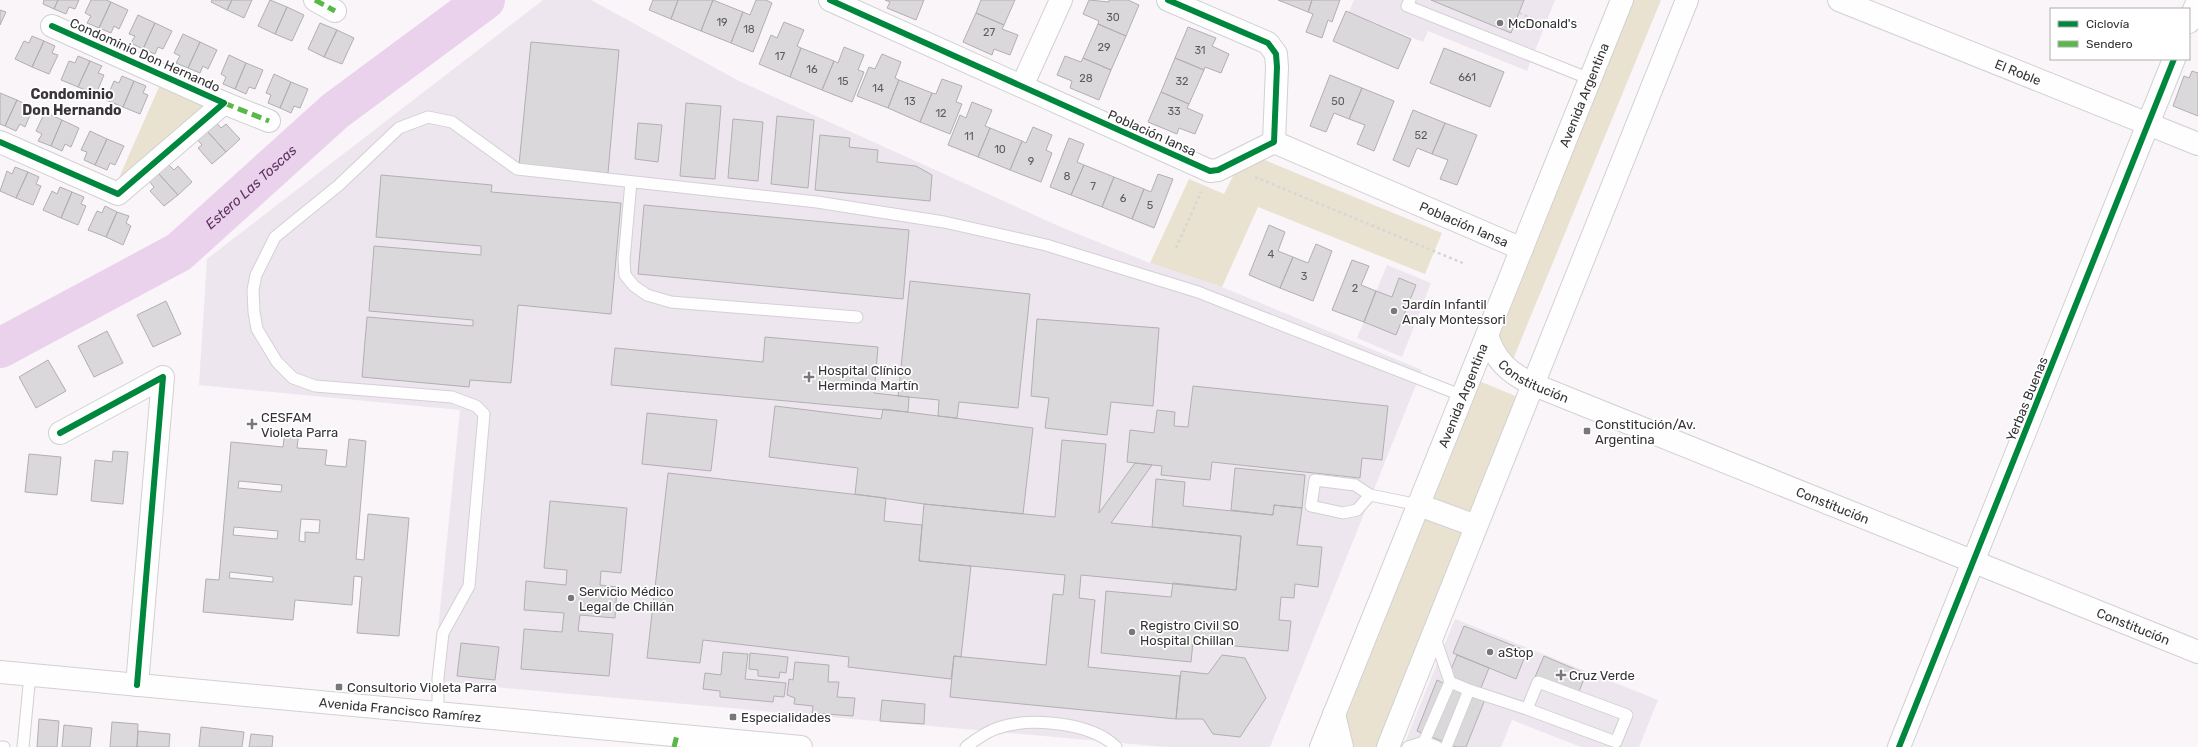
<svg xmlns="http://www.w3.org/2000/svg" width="2198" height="747" font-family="Rubik,sans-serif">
<rect width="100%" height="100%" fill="#f9f5f9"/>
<!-- built -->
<path fill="#ede6ee" d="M543,0h48l148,81 324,147 87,35 72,24 200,83 -152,377h-104l-661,-59 -72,-8 27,-270 -261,-25 8,-126z
M1354,0h201l-28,71 -99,-40 -5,11 -74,-30z
M1387,265l44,18 -29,74 -45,-19z
M1455,619l203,81 -19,47h-58l-69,-27 -11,27h-98z"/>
<!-- green -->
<path fill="#eae2d1" d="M1612,0h49l-152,369 -30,-12z
M159,87l45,19 -86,74z
M1245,152l197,81 -17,41 -167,-67 -36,80 -72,-24 39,-84 35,15z
M1479,381l39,16 -142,350h-45z"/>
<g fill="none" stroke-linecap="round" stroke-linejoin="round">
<!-- river -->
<path stroke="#ead1ec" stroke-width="40" id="s1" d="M0,348l179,-96 156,-141 150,-111"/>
</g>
<!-- building -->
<path fill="#dbd8db" stroke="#b2afb2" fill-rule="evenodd" d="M44,0h14l-4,9 -11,-5z
M58,0h21l-4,9 -6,-2 -3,7 -12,-5z
M91,0h15l5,2 -12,26 -12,-5 4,-7 -6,-3z
M212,0h20l-5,10 -16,-8z
M232,0h20l-8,18 -17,-8z
M270,0l17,7 -12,27 -17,-8z
M653,0h25l-7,19 -22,-9z
M678,0h35l-12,31 -30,-12z
M713,0l30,12 -12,31 -30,-12z
M756,0h10l6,3 -19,49 -22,-9 12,-31 7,3z
M885,0h39l-8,20 -29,-12 3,-6z
M981,0h34l-11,25 -28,-12z
M1089,0l20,2v-2h19l11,5 -13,31 -28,-12 1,-3 -16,-7z
M1278,0h34l-4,12z
M1312,0h28l-8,22 -4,-2 -6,18 -16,-6 7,-18 -5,-2z
M1431,0h93l-13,33z
M111,2l17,8 -9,19 -5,-3 -3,7 -12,-5z
M287,7l17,8 -12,26 -17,-7z
M0,10l6,2 -6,13z
M1346,11l65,28 -13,30 -65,-28z
M976,13l28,12 -2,4 16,6 -8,20 -16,-6 -2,6 -29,-13z
M138,15l17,8 -12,26 -12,-6 4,-7 -6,-2z
M784,22l20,8 -7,16 4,2 -11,29 -31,-13 12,-29 6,3z
M155,23l17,8 -9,18 -5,-2 -3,7 -12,-5z
M320,23l17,7 -13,27 -16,-8z
M1098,24l28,12 -15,34 -28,-12z
M1188,27l28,11 -4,8 17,8 -8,19 -16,-6 -1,3 -29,-12z
M337,30l17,8 -12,26 -18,-7z
M183,34l17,8 -12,26 -12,-5 4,-7 -6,-3z
M32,36l12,5 -12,26 -17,-8 9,-18 5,2z
M44,41l11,5 -3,7 6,2 -9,19 -17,-7z
M200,42l17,8 -9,19 -5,-3 -3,7 -12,-5z
M531,42l88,8 -11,123 -89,-8z
M844,47l20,8 -6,15 6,2 -12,30 -30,-12 12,-29 4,2z
M801,48l33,13 -12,29 -32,-13z
M1444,48l60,24 -14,35 -60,-24z
M882,54l19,8 -6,16 4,2 -11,28 -31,-12 12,-29 6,2z
M229,55l17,8 -11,26 -12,-5 3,-7 -5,-3z
M78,56l12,5 -12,26 -17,-7 8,-19 6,2z
M1065,56l16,6 2,-4 28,12 -12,30 -29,-12 2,-7 -15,-6z
M1175,58l29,12 -15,34 -28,-12z
M90,61l12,5 -4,7 6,2 -8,19 -18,-7z
M246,63l17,7 -8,19 -6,-2 -3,7 -11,-5z
M2192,71l6,2v43l-25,-10 11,-30 5,2z
M274,74l17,8 -11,26 -12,-5 3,-8 -5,-2z
M1330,75l32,13 -13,31 -15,-6 -8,19 -16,-6z
M122,76l12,5 -11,26 -17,-7 8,-19 5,2z
M942,79l20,7 -6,16 6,2 -12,30 -30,-12 12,-29 4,1z
M899,80l33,13 -12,29 -32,-14z
M134,81l12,5 -3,7 5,2 -8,19 -17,-7z
M291,82l17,7 -8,19 -6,-2 -3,7 -11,-5z
M1362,88l32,13 -20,50 -17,-7 8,-19 -16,-6z
M1161,92l28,12 -2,4 16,7 -8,19 -16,-6 -2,6 -29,-12z
M0,93l17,7 -12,26 -5,-2z
M17,100l16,8 -8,19 -5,-3 -4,7 -11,-5z
M972,102l20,8 -7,16 5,2 -12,29 -30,-12 12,-30 6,3z
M686,103l35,3 -6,73 -35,-3z
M1413,110l32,13 -13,31 -15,-6 -8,19 -16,-7z
M45,112l17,8 -11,26 -13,-5 4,-7 -6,-3z
M777,116l37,4 -6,68 -37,-4z
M733,119l30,3 -5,59 -30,-3z
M62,120l17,8 -8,19 -6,-3 -3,7 -11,-5z
M216,122l5,6 5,-4 14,15 -14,13 -19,-21z
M638,123l24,2 -4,37 -23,-3z
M1445,123l32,12 -20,50 -17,-6 8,-19 -16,-6z
M1033,127l19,8 -6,15 6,3 -11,29 -31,-12 12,-29 4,2z
M990,128l32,13 -12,29 -32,-13z
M90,131l17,8 -12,26 -11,-5 3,-8 -6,-2z
M207,131l19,21 -14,12 -14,-16 4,-3 -5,-6z
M820,135l30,3 -1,9 29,3 -1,12 39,4 16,9 -2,26 -115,-11z
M1069,138l15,6 -7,18 7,3 -13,30 -21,-8z
M107,139l17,7 -9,19 -5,-2 -3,7 -12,-5z
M168,164l6,6 4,-4 14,16 -14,13 -20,-22z
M1084,165l30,12 -12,30 -31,-12z
M15,167l13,5 -12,26 -16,-7 7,-20 5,3z
M28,172l11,5 -3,7 5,2 -8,19 -17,-7z
M158,173l20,22 -14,11 -14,-15 4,-4 -5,-6z
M1158,174l15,5 -19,49 -22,-9 12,-30 7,3z
M381,175l111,10 -1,7 130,11 -10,111 -93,-9 -7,78 -41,-3 -1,7 -107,-10 5,-60 106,9v-6l-104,-9 5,-65 107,9v-9l-105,-9z
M1114,177l30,12 -12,30 -30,-12z
M60,187l12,5 -11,26 -18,-8 9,-19 5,3z
M72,192l12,5 -3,7 5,2 -8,19 -17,-7z
M644,205l265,25 -6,69 -265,-25z
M105,206l12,6 -11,25 -18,-7 9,-19 5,2z
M117,212l12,4 -3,7 5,3 -8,19 -17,-8z
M1269,225l16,7 -7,19 15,6 -13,31 -31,-13z
M1316,244l16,7 -19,50 -33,-13 13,-31 15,6z
M1352,260l17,6 -8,19 15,6 -12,31 -32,-12z
M1399,278l17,7 -20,50 -32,-13 12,-31 16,6z
M910,281l120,13 -12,114 -59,-6 -2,16 -19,-2 1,-16 -41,-4z
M166,301l15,33 -28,13 -16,-32z
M1037,319l122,9 -6,78 -42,-4 -4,33 -62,-7 4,-30 -18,-2z
M107,331l16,32 -29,14 -16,-31z
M765,337l113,10 -4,46 35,4 -1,15 -297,-27 4,-37 148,14z
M48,360l18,31 -30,17 -17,-31z
M1193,386l195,20 -6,54 -20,-2 -2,20 -148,-16 -2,18 -49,-5 1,-9 -35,-4 3,-32 24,3 3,-23 18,2 -1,14 14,1z
M775,406l106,13 2,-10 150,19 -10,86 -99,-10 -69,-10 3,-26 -89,-11z
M647,413l70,7 -6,51 -69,-7z
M285,431l14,1 -2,16 30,2 -2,15 21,2 3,-28 17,2 -10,118 8,1 4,-46 41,4 -10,118 -42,-3 5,-56 -8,-1 -2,29 -57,-5 -2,20 -90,-8 3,-33 13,1 12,-138 52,5zM239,481l43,4 -1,7 -43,-4zM301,519l19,1 -1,13 -14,-1v10l-6,-1zM234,527l44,4 -1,8 -44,-4zM230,572l43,5v5l-44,-4z
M1062,440l44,4 -7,69 36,-50 17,2 -41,58 130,13 -5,54 -155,-15 -2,23 16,2 -7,67 92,9 -4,43 -226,-22 4,-41 92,9 7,-71 10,1 2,-20 -146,-14 5,-57 131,13z
M113,451l15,1 -5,52 -32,-3 4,-41 17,2z
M29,454l32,3 -4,38 -32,-3z
M1235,468l70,7 -3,33 -28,-3 -1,10 -42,-5z
M668,473l218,25 -2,23 38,4 -3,36 52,5 -10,91 -7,-1 -3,23 -103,-12 1,-10 -146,-17 -3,23 -53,-5z
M1156,479l29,3 -2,24 90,9 1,-10 28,3 -5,37 25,2 -4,40 -23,-3 -1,14 -13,-1 -2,23 12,1 -3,30 -95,-9 -2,20 -90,-9 5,-62 65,6 2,-14 63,7 5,-54 -89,-9z
M550,501l77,7 -6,65 -20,-2 -1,14 17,2 -2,31 -35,-3 -2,16 35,3 -4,42 -88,-7 3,-40 38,3 2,-19 -40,-3 2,-29 40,4 1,-15 -23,-2z
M1464,626l63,25 -11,28 -63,-26z
M461,643l38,4 -4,33 -38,-4z
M723,652l25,2 -3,25 41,4 -2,14 -10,-1 -1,6 -53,-5v-6l-17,-2 2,-16 16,2z
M750,653l38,4 -2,16 -6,-1 -1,6 -21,-2v-6l-9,-1z
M1222,655l23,3 21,40 -26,39 -27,-3 -10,-15h-27l5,-48 27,3z
M1457,655l32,13 -11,27 8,2 -20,50h-10l-39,-16 20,-51 8,4z
M1544,656l42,18 -8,20 -43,-17z
M795,662l34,3 -1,17h11l-2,15 18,1 -2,18 -41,-3 1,-7 -19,-2 1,-6 -8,-3 2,-16 4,1z
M882,700l43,4 -1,20 -44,-3z
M39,719l20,2 -2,26h-20z
M112,722l26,2 -1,23h-27z
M64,725l28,3 -2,19h-28z
M201,727l43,5 -2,15h-43z
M138,731l32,3 -1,13h-32z
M251,734l22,2 -1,11h-23z"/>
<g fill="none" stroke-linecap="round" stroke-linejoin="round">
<defs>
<path id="service" d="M1410,0l-3,6 183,73
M631,182l-7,78 1,15 9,11 13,9 24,7 186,15
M1370,495l-13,15 -14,3 -32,-7 4,-26 40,5 15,10 49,10
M1469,690l58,19 89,33 11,-27 -89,-33 -11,27
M438,713v-35l5,-45 26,-47 15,-172 -8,-8 -24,-9 -137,-11 -22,-8 -16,-16 -20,-33 -3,-17 -1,-22 3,-15 19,-38 64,-52 60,-57 29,-11 24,5 65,47 300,33 127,20 102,23 152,47 265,104
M1424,742l13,5
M0,747h4
M23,747l7,-72
M966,747c9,-7 22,-16 32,-19 32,-11 93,-6 118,19
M1408,747l16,-5 26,-60 -16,-47
M1446,747l23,-57 -19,-8"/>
<g id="minor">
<path d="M315,0l20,11"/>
<path d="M830,0l380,171 8,-1 56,-28 3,-75 -1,-13 -8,-11 -100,-43"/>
<path d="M2189,22l9,-22"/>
<path d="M1022,86l39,-86"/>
<path d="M224,103l45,18"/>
<path d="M0,142l118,52 106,-91 -172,-77"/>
<path id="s2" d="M1274,142l248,107"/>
<path d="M60,433l103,-56 -26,308"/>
<path d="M1899,747l275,-688"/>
</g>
<g id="tertiary">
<path id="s3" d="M1839,0l359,144"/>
</g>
<g id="secondary">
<path id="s4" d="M1487,335c8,25 22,38 45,49l666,268"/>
<path id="s5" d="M0,672l801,75"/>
</g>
<g id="primary">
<path d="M1419,505l57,21"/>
<path d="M1334,714l8,33"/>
<path id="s6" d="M1321,747l301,-747"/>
<path d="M1388,747l299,-747"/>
</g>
</defs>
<!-- service casing -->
<use href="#service" stroke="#d3d0d3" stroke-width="13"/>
<!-- minor casing -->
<use href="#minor" stroke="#d3d0d3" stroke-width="24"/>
<!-- tertiary casing -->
<use href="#tertiary" stroke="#d3d0d3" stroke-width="24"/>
<!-- secondary casing -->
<use href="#secondary" stroke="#d3d0d3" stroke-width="24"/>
<!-- primary casing -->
<use href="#primary" stroke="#d3d0d3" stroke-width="24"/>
<!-- path -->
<path stroke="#d7d6d7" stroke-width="2.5" stroke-dasharray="3 3" stroke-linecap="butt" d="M1519,13l39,16
M1255,177l210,87
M1176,248l25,-56"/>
<!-- service -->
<use href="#service" stroke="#fefefe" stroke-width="11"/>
<!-- minor -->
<use href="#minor" stroke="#fefefe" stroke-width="22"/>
<!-- tertiary -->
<use href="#tertiary" stroke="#fefefe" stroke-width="22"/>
<!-- secondary -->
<use href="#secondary" stroke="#fefefe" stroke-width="22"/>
<!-- primary -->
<use href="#primary" stroke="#fefefe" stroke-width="22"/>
<!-- quiet -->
<path stroke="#58b947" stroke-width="5" stroke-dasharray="10 5" stroke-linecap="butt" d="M315,0l20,11
M224,103l45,18
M674,747l3,-12"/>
<defs>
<path id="cycleway" d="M830,0l380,171 8,-1 56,-28 3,-75 -1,-13 -8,-11 -100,-43
M0,142l118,52 106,-91 -172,-77
M60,433l103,-56 -26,308
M1899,747l275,-688"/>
</defs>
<!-- cycleway casing -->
<use href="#cycleway" stroke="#fff" stroke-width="8"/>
<!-- cycleway -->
<use href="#cycleway" stroke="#00873e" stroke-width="6"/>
</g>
<!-- markers -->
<g fill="#7a777a" stroke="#fff" stroke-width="1.5">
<circle cx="1500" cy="23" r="4"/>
<circle cx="1394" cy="311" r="4"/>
<path d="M807 371h4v4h4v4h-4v4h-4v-4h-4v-4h4z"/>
<path d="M250 418h4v4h4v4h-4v4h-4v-4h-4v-4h4z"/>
<rect x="1583" y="427" width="8" height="8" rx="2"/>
<circle cx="571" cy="598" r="4"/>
<circle cx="1132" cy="632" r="4"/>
<circle cx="1490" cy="652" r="4"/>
<path d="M1559 669h4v4h4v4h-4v4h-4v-4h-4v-4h4z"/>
<rect x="335" y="683" width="8" height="8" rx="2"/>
<rect x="729" y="713" width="8" height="8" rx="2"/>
</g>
<g text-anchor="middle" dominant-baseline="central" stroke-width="3.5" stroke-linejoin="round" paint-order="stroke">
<!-- number labels -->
<g font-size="11" fill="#5e5c5e">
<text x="1113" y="17">30</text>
<text x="722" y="22">19</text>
<text x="749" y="29">18</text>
<text x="989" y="32">27</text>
<text x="1104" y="47">29</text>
<text x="1200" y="50">31</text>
<text x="780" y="56">17</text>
<text x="812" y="69">16</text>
<text x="1467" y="77">661</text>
<text x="1086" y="78">28</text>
<text x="843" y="81">15</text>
<text x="1182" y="81">32</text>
<text x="878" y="88">14</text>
<text x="910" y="101">13</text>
<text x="1338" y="101">50</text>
<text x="1174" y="111">33</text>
<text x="941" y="113">12</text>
<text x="1421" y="135">52</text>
<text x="969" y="136">11</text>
<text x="1000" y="149">10</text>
<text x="1031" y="161">9</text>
<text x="1067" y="176">8</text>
<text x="1093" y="186">7</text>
<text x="1123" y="198">6</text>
<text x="1150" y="205">5</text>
<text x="1271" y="254">4</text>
<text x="1304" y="276">3</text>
<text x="1355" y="288">2</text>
</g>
<!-- poi labels -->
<g font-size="13" fill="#353335" stroke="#fff" text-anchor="start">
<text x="1508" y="23">McDonald's</text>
<text x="1402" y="304">Jardín Infantil<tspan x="1402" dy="15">Analy Montessori</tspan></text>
<text x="818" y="370">Hospital Clínico<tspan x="818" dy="15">Herminda Martín</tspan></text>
<text x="261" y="417">CESFAM<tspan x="261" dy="15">Violeta Parra</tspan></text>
<text x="1595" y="424">Constitución/Av.<tspan x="1595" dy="15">Argentina</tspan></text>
<text x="579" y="591">Servicio Médico<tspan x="579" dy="15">Legal de Chillán</tspan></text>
<text x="1140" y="625">Registro Civil SO<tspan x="1140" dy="15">Hospital Chillan</tspan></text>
<text x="1498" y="652">aStop</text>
<text x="1569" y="675">Cruz Verde</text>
<text x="347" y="687">Consultorio Violeta Parra</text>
<text x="741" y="717">Especialidades</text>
</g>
<!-- street labels -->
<g font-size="13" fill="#353335" stroke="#fff">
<text transform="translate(145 55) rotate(24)">Condominio Don Hernando</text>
<text stroke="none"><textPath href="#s3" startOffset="193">El Roble</textPath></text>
<text stroke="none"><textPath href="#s6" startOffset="703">Avenida Argentina</textPath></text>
<text transform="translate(1152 133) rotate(24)">Población Iansa</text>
<text stroke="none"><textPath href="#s2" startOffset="207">Población Iansa</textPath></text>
<text stroke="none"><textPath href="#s4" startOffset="69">Constitución</textPath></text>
<text stroke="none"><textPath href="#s6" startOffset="379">Avenida Argentina</textPath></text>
<text transform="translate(2027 399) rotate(-68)">Yerbas Buenas</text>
<text stroke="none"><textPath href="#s4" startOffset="393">Constitución</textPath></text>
<text stroke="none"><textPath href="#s4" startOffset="717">Constitución</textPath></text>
<text stroke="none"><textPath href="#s5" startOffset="402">Avenida Francisco Ramírez</textPath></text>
</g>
<!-- neighbourhood labels -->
<g font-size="14" font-weight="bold" fill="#3a353a" stroke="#fff">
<text x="72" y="94">Condominio<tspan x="72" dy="16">Don Hernando</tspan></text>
</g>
<!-- water labels -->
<g font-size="14" font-style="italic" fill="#5c325f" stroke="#fff">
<text stroke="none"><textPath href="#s1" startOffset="300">Estero Las Toscas</textPath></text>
</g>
</g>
<!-- legend -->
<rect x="2050" y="8" width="140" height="52" fill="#ffffff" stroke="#aeadae"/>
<rect x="2058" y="21" width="20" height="6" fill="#00873e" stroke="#aeadae"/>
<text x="2086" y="28" font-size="12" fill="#353335">Ciclovía</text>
<rect x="2058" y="41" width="20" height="6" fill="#58b947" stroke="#aeadae"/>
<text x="2086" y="48" font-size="12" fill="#353335">Sendero</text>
</svg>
